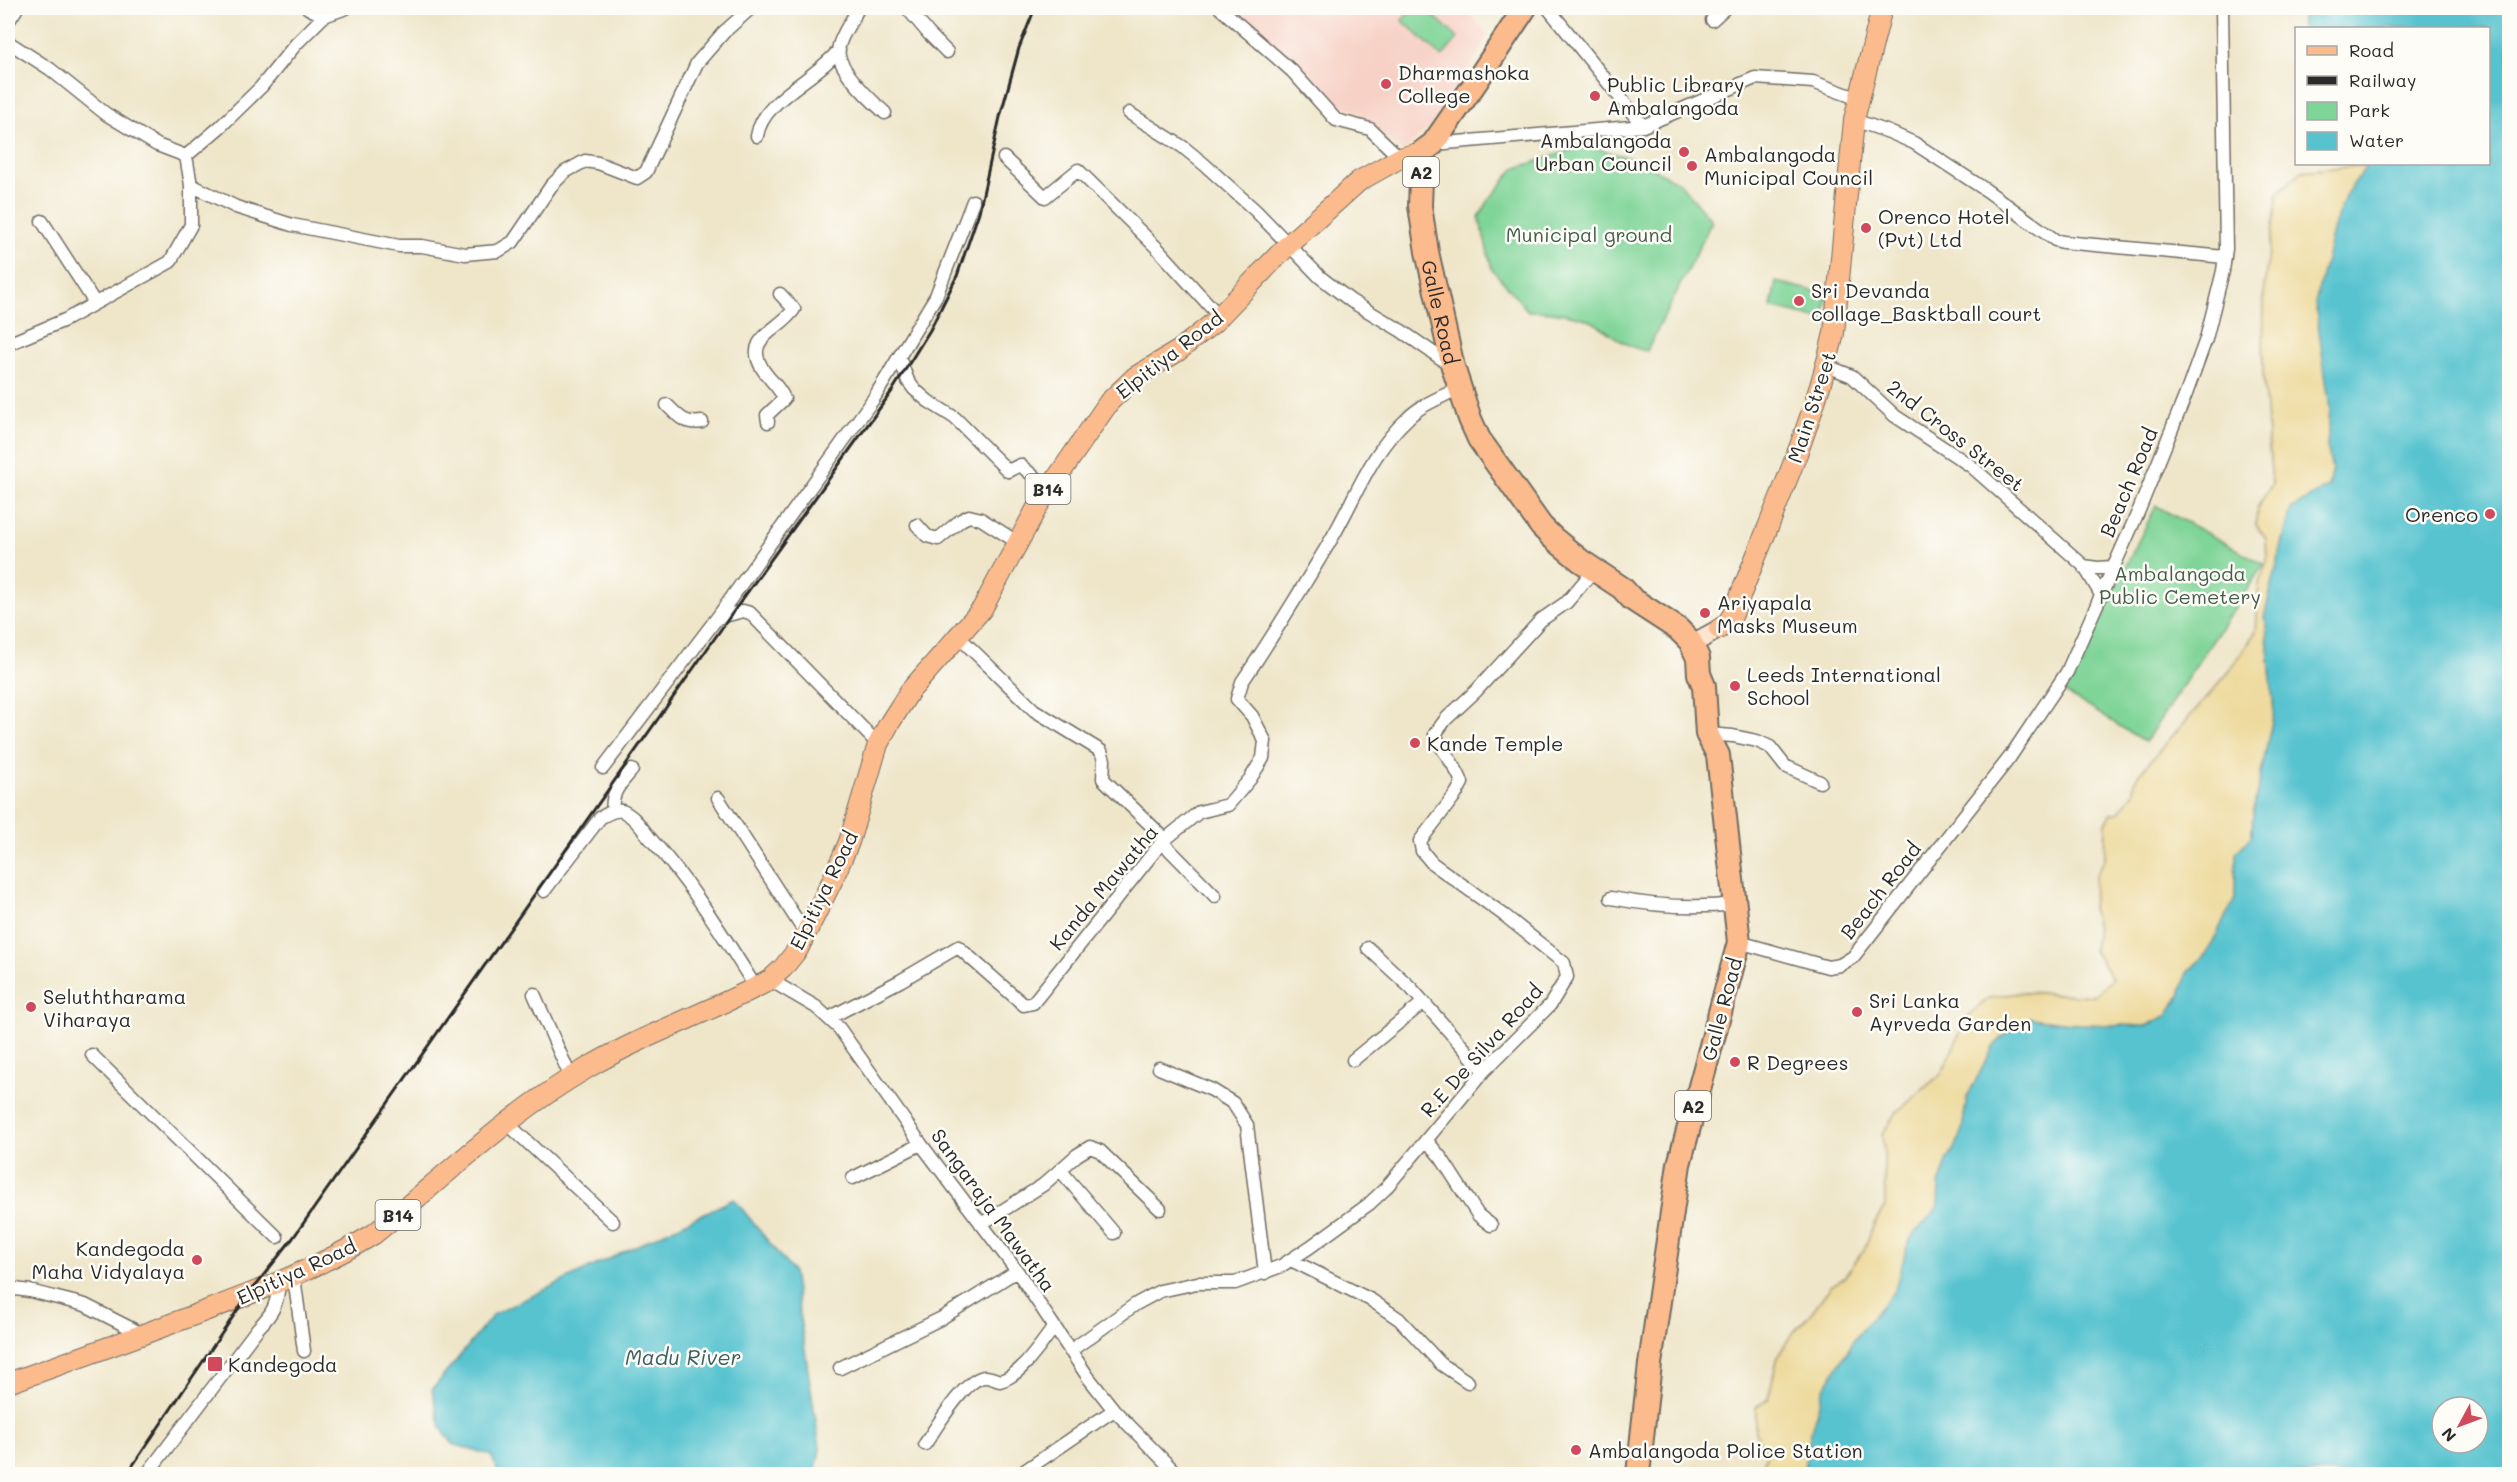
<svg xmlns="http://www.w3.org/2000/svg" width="2517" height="1482" font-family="Mali,sans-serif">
<rect width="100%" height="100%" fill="#fdfcf7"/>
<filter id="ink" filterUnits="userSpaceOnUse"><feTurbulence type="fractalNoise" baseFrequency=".0167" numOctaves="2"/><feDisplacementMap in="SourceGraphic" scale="12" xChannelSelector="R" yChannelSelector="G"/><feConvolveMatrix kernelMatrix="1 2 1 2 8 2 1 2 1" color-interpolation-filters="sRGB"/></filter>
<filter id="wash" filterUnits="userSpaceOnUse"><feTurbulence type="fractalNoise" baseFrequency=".008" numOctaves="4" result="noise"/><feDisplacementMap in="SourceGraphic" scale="24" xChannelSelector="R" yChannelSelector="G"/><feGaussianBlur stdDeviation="1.35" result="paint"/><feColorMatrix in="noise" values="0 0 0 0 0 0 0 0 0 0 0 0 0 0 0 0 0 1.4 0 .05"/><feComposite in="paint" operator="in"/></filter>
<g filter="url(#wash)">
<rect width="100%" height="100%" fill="#efe6ca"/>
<!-- built -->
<path fill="#f7d1c6" d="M1237,8h227l25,26 -52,86 -35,33 -44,-41 -23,-10 -42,-35z"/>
<!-- green -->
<path fill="#7fd497" stroke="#558061" stroke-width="1.5" d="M1414,8h11l33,30 -16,19 -40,-37z
M1586,145l50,15 43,22 33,39 -65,130c-24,-4 -34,-17 -54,-29 -14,-7 -49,-12 -65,-11l-36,-42 -13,-52 10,-17 25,-31z
M1776,282l51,12 -3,26 -53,-13z
M2156,506l108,58 -119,178 -82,-51z"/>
<!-- sand -->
<path fill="#eeda9e" stroke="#8c8264" stroke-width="1.5" d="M2369,165c-24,31 -32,45 -39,84v160l-3,38 5,22 -4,18 -37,22 -26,104 9,99 -21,100 -1,24 -16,17 -1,45 -28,55 -20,20 -7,23 -14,20 -20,10 -68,-2 -48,-6 -19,11 -17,17 -27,51 -6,39 -13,23 -9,26 -1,22 -29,33 -14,50 -36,43 -35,55 -13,43 -8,43h-43l6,-18 -11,-24 1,-25 12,-8 10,-43 13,-21 20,-22 20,-27 12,-7 21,-29 10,-26 11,-18 -1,-54 -2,-18 15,-22 45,-39 25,-56 22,-19 35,-6 70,4 18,-17 -18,-29 3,-23 -5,-19 3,-31 10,-18 1,-36 6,-10h6l16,-21v-10l5,-8 90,-102 27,-41 3,-48 8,-22 -1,-22 -10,-14 1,-17 15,-24 -9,-110 1,-88 14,-93 24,-22z"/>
<!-- water -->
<path fill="#57c3cf" stroke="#41777d" stroke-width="1.5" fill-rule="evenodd" d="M2302,8h207v1466h-706l8,-43 13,-43 35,-55 36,-43 14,-50 29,-33 1,-22 9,-26 13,-23 6,-39 27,-51 17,-17 19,-11 48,6 68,2 20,-10 14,-20 7,-23 20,-20 28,-55 1,-45 16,-18 1,-23 21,-100 -9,-99 26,-104 37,-22 4,-18 -5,-22 3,-38 -15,-106 20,-80 11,-29 22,-30h120v-136h-186zM2442,1407h36v36h-36z
M734,1199l59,73 27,177 -5,25h-316l-8,-19 -38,-11 -12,-16 -9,-38 62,-76z"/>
</g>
<g filter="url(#ink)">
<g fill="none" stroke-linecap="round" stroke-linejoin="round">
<defs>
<path id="street" d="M308,8l16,8
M858,8c-5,12 -16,25 -19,38 -6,20 32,54 46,67
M907,8l22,26 18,18
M1220,8l72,63 44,49 34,9 30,29
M1548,8l95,118
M1712,20l13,-12
M8,22l9,-14
M8,42l42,27 56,45 51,31 29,11 34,-29 41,-40 35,-43 28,-28 22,-8
M1129,113l54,34 22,18 51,46 64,66 31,24 49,29 52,36
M1854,120l35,12 25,11 72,47 69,50 8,2 162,15
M757,136c5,-36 58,-56 82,-86
M1434,144l209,-18 112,-48 58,4 46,17
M1004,158l41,39 33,-27 80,79 61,67
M191,185l45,22 56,18 107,21h23l43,8 33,-3 15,-9 38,-56 14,-14 20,-11 13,2 39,15 9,-6 51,-109 27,-31 27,-24
M42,221l53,82
M8,344l57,-24 105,-58 21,-37v-40l-5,-29
M899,357l9,24 6,8 14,12 27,17 53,53 12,-6 29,24
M1827,366l25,10 43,40 76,50 113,100 16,27
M667,405c11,11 18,20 35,17
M768,422l-1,-7 17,-16c-4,-12 -16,-20 -22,-31 -19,-31 19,-38 32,-59l-14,-15
M917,525l10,11 11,3 23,-19 8,-4 12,3 36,23
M2084,566l13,2 16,-1
M717,618l26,-7 7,2 128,131
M958,636l76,74 67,41 3,9 -1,19 62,60
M1707,734l26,2 24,5 13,6 15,19 35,16
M603,768l114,-150 157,-220 62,-102 37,-95
M718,798l88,136
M613,811c-3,-18 8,-28 19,-41
M1162,842l53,54
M544,891l56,-73c7,-4 14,-9 22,-7 11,4 20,17 27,26 42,46 74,98 107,151
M1611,898c42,8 82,11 124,6
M1739,942l89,25 12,-2 13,-8 157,-200 57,-85 72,-162 47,-116 20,-55 17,-68 3,-22 -4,-241
M1368,948l43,40 73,83
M770,980l46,27 23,21 82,116 96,127 71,106 26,33 63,64
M534,994l37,84
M829,1018l71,-37 58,-34 66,58 9,-2 129,-161 37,-30 29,-7 22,-26 13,-21 2,-17 -13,-25 -15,-17 5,-17c32,-47 61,-95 90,-144 25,-43 38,-85 76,-120 14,-14 34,-21 51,-30
M92,1055l185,182
M1353,1060l71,-58
M1159,1068l53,22 21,13 14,22 18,148
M508,1124l105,98
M1427,1141l15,18 36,56 13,10
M1061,1171l53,62
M853,1178l68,-34
M981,1224l62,-39 34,-30 13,-8 10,4 60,58
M1291,1260l80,40 28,19 42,45 27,18
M294,1277l10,74
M8,1288l22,3 55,14 59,30
M1070,1351l66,-47 24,-13 37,-8h38l46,-17 29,-19 59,-43 16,-15 99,-118 66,-66 17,-28 -3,-14 -60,-48 -72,-52 -10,-12 -2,-10 36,-47 6,-11c-5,-17 -20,-31 -27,-49l11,-15 30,-28 65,-71 26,-18 27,-32
M840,1368l100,-49 77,-48
M925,1444c11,-16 41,-68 61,-67 4,0 10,3 14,4 21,-5 41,-37 54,-54
M147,1474l111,-146c15,-15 19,-23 21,-44
M1020,1474l94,-64"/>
<path id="secondary" d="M1701,639l18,-10"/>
<path id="primary" d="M1719,629l8,-5 6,-10c36,-93 79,-183 101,-281l20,-213 28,-112
M8,1383c66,-23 131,-47 197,-72 59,-22 115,-44 169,-77 70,-57 137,-122 215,-167 58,-34 122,-55 181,-87l13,-12 15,-19 34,-68 17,-39 29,-98 11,-20 21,-33 72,-82 57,-105 70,-102 26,-25 43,-26 35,-28 75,-78 71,-64 41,-23 22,-6"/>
<g id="highway">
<path id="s1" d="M1525,8l-49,74 -43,62 -11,8 -2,54 7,46 26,115 17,52 9,20 62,87 12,12 28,23 41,27 10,11 46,30 12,12 8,17 1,16 5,12 3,48 11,21 21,187 -60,222 -29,200 -12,110"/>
</g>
</defs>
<!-- street casing -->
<use href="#street" stroke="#706c63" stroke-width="15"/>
<!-- secondary casing -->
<use href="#secondary" stroke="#706c63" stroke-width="21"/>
<!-- primary casing -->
<use href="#primary" stroke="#706c63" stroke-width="22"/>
<!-- highway casing -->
<use href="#highway" stroke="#706c63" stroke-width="26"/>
<!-- street -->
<use href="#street" stroke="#fff" stroke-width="12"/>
<!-- secondary -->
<use href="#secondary" stroke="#fde4d1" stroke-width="18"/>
<!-- primary -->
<use href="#primary" stroke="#fbbb8d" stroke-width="20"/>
<!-- highway -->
<use href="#highway" stroke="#fbbb8d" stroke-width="22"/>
<!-- rail -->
<path stroke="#2b2b2b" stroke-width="3" d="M127,1474l120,-178 46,-58 438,-623 161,-224 38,-61 27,-54 22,-64 21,-95 19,-69 16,-40"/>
</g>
</g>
<!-- markers -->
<g fill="#d1495b" stroke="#fdfcf7" stroke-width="2">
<circle cx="1386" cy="84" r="6"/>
<circle cx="1595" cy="96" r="6"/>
<circle cx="1684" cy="152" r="6"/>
<circle cx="1692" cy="166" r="6"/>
<circle cx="1866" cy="228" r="6"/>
<circle cx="1799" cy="301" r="6"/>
<circle cx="2490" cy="514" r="6"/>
<circle cx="1705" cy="613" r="6"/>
<circle cx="1735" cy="686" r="6"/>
<circle cx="1415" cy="743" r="6"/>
<circle cx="31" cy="1007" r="6"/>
<circle cx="1857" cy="1012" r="6"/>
<circle cx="1735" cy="1062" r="6"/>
<circle cx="197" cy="1260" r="6"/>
<rect x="207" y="1356" width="16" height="16" rx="3"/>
<circle cx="1576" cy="1450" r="6"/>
</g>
<g text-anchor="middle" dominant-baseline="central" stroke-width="5" stroke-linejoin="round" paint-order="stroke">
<!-- shield labels -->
<g fill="#fdfcf7" stroke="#6a6a68" stroke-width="1.5">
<rect x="1403" y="157" width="36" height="30" rx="4.5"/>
<rect x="1025.5" y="474" width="45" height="30" rx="4.5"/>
<rect x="1675" y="1091" width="36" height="30" rx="4.5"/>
<rect x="375.5" y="1200" width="45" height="30" rx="4.5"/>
</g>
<g font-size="18" font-weight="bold" fill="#2b2b2b">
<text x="1421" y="172">A2</text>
<text x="1048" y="489">B14</text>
<text x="1693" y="1106">A2</text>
<text x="398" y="1215">B14</text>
</g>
<!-- poi labels -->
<g font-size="20" fill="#2b2b2b" stroke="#fdfcf7" text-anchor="start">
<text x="1398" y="72">Dharmashoka<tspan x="1398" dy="23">College</tspan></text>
<text x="1607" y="84">Public Library<tspan x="1607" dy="23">Ambalangoda</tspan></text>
<text x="1672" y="140" text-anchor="end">Ambalangoda<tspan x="1672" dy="23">Urban Council</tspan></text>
<text x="1704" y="154">Ambalangoda<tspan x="1704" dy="23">Municipal Council</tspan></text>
<text x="1878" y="216">Orenco Hotel<tspan x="1878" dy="23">(Pvt) Ltd</tspan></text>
<text x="1811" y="290">Sri Devanda<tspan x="1811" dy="23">collage_Basktball court</tspan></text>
<text x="2478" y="514" text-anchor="end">Orenco</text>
<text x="1717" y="602">Ariyapala<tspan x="1717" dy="23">Masks Museum</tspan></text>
<text x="1747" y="674">Leeds International<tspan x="1747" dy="23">School</tspan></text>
<text x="1427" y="743">Kande Temple</text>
<text x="43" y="996">Seluththarama<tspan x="43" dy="23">Viharaya</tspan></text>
<text x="1869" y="1000">Sri Lanka<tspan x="1869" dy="23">Ayrveda Garden</tspan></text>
<text x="1747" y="1062">R Degrees</text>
<text x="185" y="1248" text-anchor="end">Kandegoda<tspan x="185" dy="23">Maha Vidyalaya</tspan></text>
<text x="228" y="1364">Kandegoda</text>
<text x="1588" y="1450">Ambalangoda Police Station</text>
</g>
<!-- park labels -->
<g font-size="20" fill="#445e4b" stroke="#fdfcf7">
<text x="1589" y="234">Municipal ground</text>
<text x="2180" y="573">Ambalangoda<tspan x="2180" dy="23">Public Cemetery</tspan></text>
</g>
<!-- street labels -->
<g font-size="20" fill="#2b2b2b" stroke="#fdfcf7">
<text stroke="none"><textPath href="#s1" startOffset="340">Galle Road</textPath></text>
<text transform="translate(1169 354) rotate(-38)">Elpitiya Road</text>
<text transform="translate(1811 407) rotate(-72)">Main Street</text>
<text transform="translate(1956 435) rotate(38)">2nd Cross Street</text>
<text transform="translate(2128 482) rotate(-67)">Beach Road</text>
<text transform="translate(1103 887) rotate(-50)">Kanda Mawatha</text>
<text transform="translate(823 890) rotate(-64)">Elpitiya Road</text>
<text transform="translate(1880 890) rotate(-52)">Beach Road</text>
<text transform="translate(1721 1009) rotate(-75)">Galle Road</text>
<text transform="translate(1481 1050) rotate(-48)">R.E De Silva Road</text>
<text transform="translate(994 1210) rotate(54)">Sangaraja Mawatha</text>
<text transform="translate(296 1271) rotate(-25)">Elpitiya Road</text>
</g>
<!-- water labels -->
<g font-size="21" font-style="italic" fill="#3a6064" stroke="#fdfcf7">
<text x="683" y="1356">Madu River</text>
</g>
</g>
<!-- margin -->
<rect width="2517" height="1482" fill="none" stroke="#fdfcf7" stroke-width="30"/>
<!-- legend -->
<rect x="2295" y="27" width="195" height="138" fill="#fdfcf7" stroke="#a9a8a5" stroke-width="1.5"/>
<rect x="2307" y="46" width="30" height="9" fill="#fbbb8d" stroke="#a9a8a5" stroke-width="1.5"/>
<text x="2349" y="57" font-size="18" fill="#2b2b2b">Road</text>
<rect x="2307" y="76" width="30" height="9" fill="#2b2b2b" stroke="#a9a8a5" stroke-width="1.5"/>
<text x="2349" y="87" font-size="18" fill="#2b2b2b">Railway</text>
<rect x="2307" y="102" width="30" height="18" fill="#7fd497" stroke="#a9a8a5" stroke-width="1.5"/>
<text x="2349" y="117" font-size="18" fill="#2b2b2b">Park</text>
<rect x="2307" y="132" width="30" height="18" fill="#57c3cf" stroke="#a9a8a5" stroke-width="1.5"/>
<text x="2349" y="147" font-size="18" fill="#2b2b2b">Water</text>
<!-- north arrow -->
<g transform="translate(2460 1425) rotate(229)"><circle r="28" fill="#fdfcf7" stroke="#a9a8a5" stroke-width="1.5"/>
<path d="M0-4.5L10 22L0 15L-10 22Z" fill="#d1495b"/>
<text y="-9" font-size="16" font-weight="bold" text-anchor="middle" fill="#2b2b2b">N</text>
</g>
</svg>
